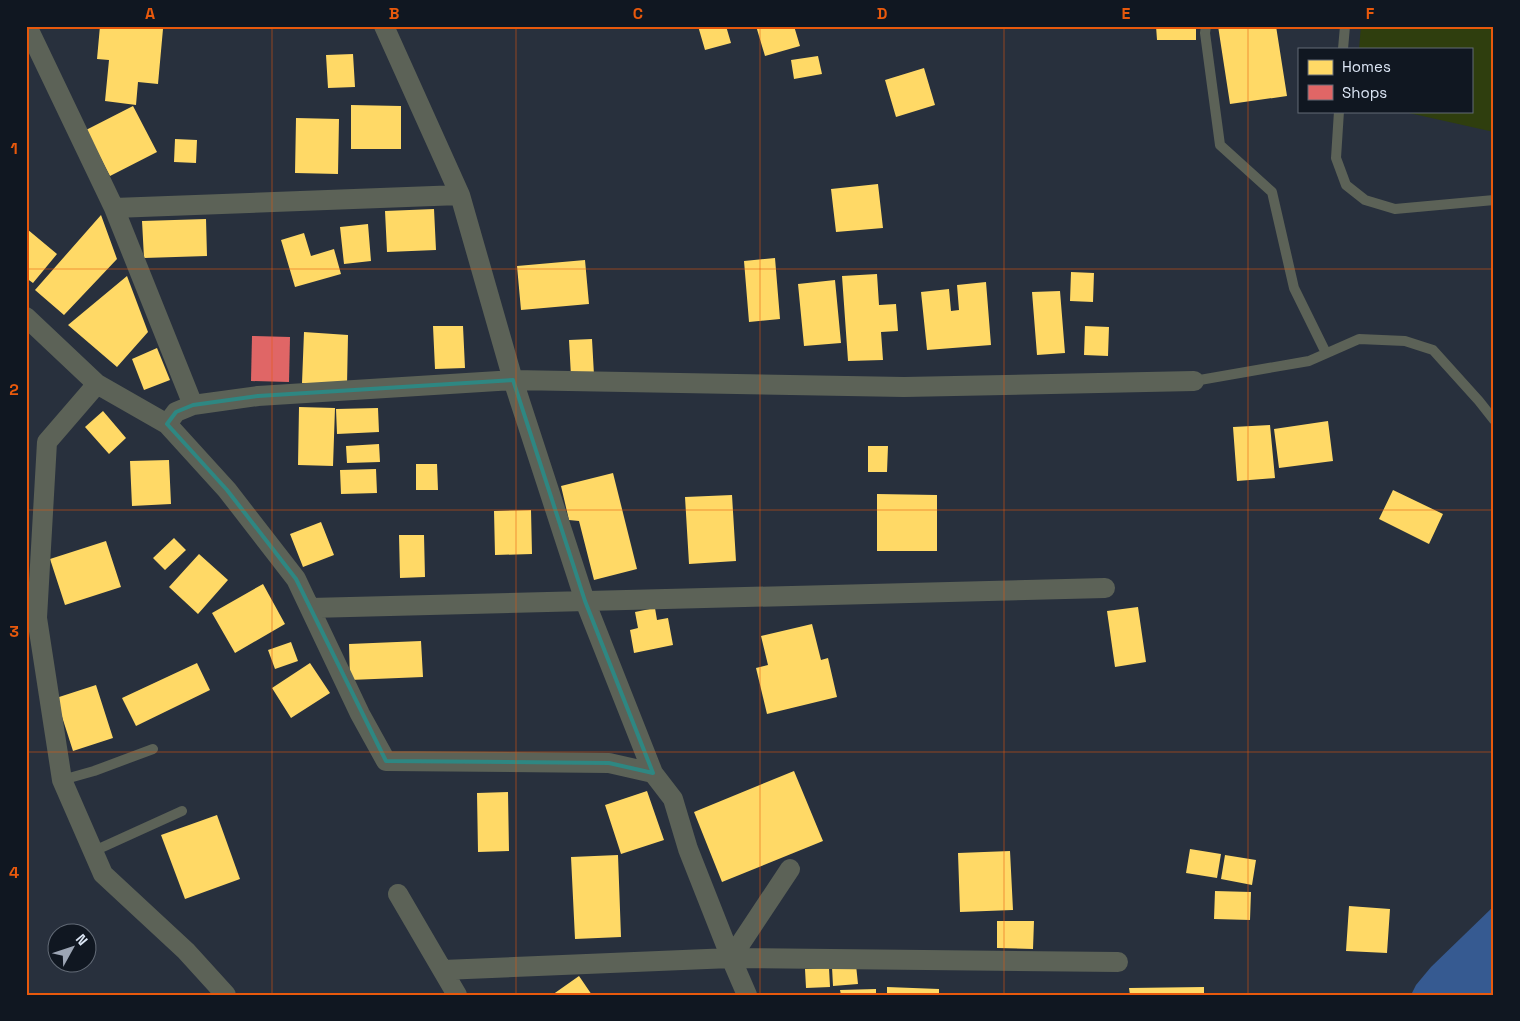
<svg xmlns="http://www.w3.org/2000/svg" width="1520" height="1021" font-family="'Space Grotesk',sans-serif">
<rect width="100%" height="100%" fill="#28303d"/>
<!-- green -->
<path fill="#2f3e0e" d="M1361,26h133v106l-94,-21h71v-62h-112z"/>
<!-- water -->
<path fill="#365a91" d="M1494,906v89h-83l5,-10 15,-18z"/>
<!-- homes -->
<path fill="#ffd966" d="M100,26h38l25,3 -5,55 -20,-2 -2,23 -31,-4 4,-41 -12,-1z
M698,26h28l5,17 -26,7z
M756,26h38l6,20 -35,10z
M1156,26h40v14h-39z
M1218,26h58l11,70 -57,8z
M353,54l2,33 -27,1 -2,-33z
M818,56l4,18 -28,5 -3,-19z
M924,68l11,37 -39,12 -11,-37z
M351,105l50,1v43h-50z
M133,106l24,46 -47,24 -24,-46z
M296,118l43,1 -1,55 -43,-1z
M175,139l22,1 -1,23 -22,-1z
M878,184l5,44 -47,4 -5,-43z
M434,209l2,41 -49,2 -2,-41z
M101,215l16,44 -53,56 -29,-25z
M206,219l1,37 -63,2 -2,-37z
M368,224l3,37 -27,3 -4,-37z
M27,229l30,25 -24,29 -7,-5z
M304,233l7,23 23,-7 7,25 -46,13 -14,-47z
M775,258l5,61 -31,3 -5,-61z
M585,260l4,44 -68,6 -4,-44z
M1071,272l23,1 -1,29 -23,-1z
M877,274l2,31 17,-1 2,27 -17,1 2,28 -35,1 -6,-85z
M127,276l21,56 -31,35 -49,-42z
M835,280l6,63 -37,3 -6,-62z
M986,282l5,63 -64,5 -6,-58 28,-3 2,22 8,-1 -2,-25z
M1060,291l5,62 -28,2 -5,-63z
M433,326h30l2,42 -30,1z
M1085,326l24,1 -1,29 -24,-1z
M304,332l44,3 -1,50 -45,-2z
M592,339l2,36 -23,1 -2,-36z
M157,348l13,32 -26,10 -12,-31z
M299,407l36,1 -2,58 -35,-1z
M378,408l1,24 -42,2 -1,-25z
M103,411l23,27 -17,16 -24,-27z
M1328,421l5,40 -54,7 -5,-39z
M1270,425l5,53 -38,3 -4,-54z
M379,444l1,18 -33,1 -1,-17z
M868,446h20l-1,26h-19z
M169,460l2,44 -39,2 -2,-45z
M416,464h21l1,26h-22z
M376,469l1,24 -36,1 -1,-24z
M613,473l24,96 -43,11 -15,-59 -10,-1 -8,-34z
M1393,490l50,24 -14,30 -50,-25z
M877,494l60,1v56h-60z
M732,495l4,66 -47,3 -4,-67z
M531,510l1,44 -37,1 -1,-44z
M321,522l13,33 -31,12 -13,-33z
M399,535h25l1,42 -25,1z
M174,538l12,12 -21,20 -12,-12z
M106,541l15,46 -56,18 -15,-46z
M199,554l29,26 -30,34 -29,-27z
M263,584l22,40 -50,29 -23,-40z
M1138,607l8,55 -31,5 -8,-56z
M655,608l2,12 11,-2 5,27 -39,8 -4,-23 8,-2 -3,-16z
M812,624l9,36 7,-2 9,39 -70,17 -11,-46 12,-3 -7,-29z
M421,641l2,36 -73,3 -1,-36z
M291,642l7,19 -23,8 -7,-19z
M197,663l13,27 -74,36 -14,-28z
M310,663l20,30 -39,25 -19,-30z
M96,685l17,53 -40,13 -17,-53z
M794,771l29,70 -101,41 -28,-70z
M647,791l17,49 -43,14 -16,-49z
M508,792l1,59 -31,1 -1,-59z
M217,815l23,64 -55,20 -24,-64z
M1190,849l31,5 -4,24 -31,-5z
M1010,851l3,59 -53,2 -2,-59z
M618,855l3,82 -46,2 -4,-82z
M1225,855l31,5 -4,25 -31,-6z
M1215,891l36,1 -1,28 -36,-1z
M1349,906l41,3 -3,44 -41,-2z
M997,921h37l-1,28 -36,-1z
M856,965l2,19 -25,2 -1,-19z
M829,968l1,19 -24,1 -1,-19z
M579,976l13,19h-40z
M887,987l52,2v6h-52z
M1204,987v8h-74l-1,-7z
M876,989v6h-35l-1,-5z"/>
<!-- shops -->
<path fill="#e06666" d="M252,336l38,1 -1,45 -38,-1z"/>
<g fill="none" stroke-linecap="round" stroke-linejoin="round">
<!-- service -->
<path stroke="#5c6257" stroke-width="10" d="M1206,26l-1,7 15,112 52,47 22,96 32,65
M1343,49l2,-23
M1339,111l-3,47 10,27 19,15 30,9 99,-9
M1194,381l115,-20 50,-22 46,2 28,9 46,51 15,19
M62,780l32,-9 59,-22
M94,851l88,-40"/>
<!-- minor -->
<path stroke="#5c6257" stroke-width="20" d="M27,26l87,182 79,197
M384,26l76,169
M114,208l346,-13 53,185 72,221 68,172
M26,317l71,67 70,40 9,-12 17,-7 65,-9 255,-16 391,7 290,-6
M97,384l-50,58 -10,176 25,162 41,94 83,77 40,44
M167,424l60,66 69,89 64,135 26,47 223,2 44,10 20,26 15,50 43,109 16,37
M310,608l795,-20
M398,894l59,101
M731,958l59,-89
M443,970l288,-12 387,4"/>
</g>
<!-- marked area -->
<path fill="none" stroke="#2e8782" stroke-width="4" stroke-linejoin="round" d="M513,380l72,221 68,172 -44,-10 -223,-2 -90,-182 -69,-89 -60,-66 9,-12 17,-7 65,-9z"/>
<!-- grid -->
<path fill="none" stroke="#e8590c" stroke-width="1" stroke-opacity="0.55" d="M272,26v969M516,26v969M760,26v969M1004,26v969M1248,26v969M26,269h1468M26,510h1468M26,752h1468"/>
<!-- border -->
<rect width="1520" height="1021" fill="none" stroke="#101721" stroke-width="55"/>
<!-- legend -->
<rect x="1298" y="48" width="175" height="65" fill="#101721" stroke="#626a76"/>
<rect x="1308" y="60" width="25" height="15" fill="#ffd966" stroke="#626a76"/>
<text x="1342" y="72" font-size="15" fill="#dce6f5">Homes</text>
<rect x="1308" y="85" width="25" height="15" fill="#e06666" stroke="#626a76"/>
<text x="1342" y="98" font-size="15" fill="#dce6f5">Shops</text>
<!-- north arrow -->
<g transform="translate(72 948) rotate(50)"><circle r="24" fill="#101721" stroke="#626a76"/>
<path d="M0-4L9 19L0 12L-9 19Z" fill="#9da6b5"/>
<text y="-8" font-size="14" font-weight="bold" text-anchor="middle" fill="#dce6f5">N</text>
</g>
<rect x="28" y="28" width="1464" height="966" fill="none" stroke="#e8590c" stroke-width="2"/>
<g font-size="16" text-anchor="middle" font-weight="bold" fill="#e8590c">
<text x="150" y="19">A</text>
<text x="394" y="19">B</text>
<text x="638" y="19">C</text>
<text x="882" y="19">D</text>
<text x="1126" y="19">E</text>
<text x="1370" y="19">F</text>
<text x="14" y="154">1</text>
<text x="14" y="395">2</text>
<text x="14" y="637">3</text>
<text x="14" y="878">4</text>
</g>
</svg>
